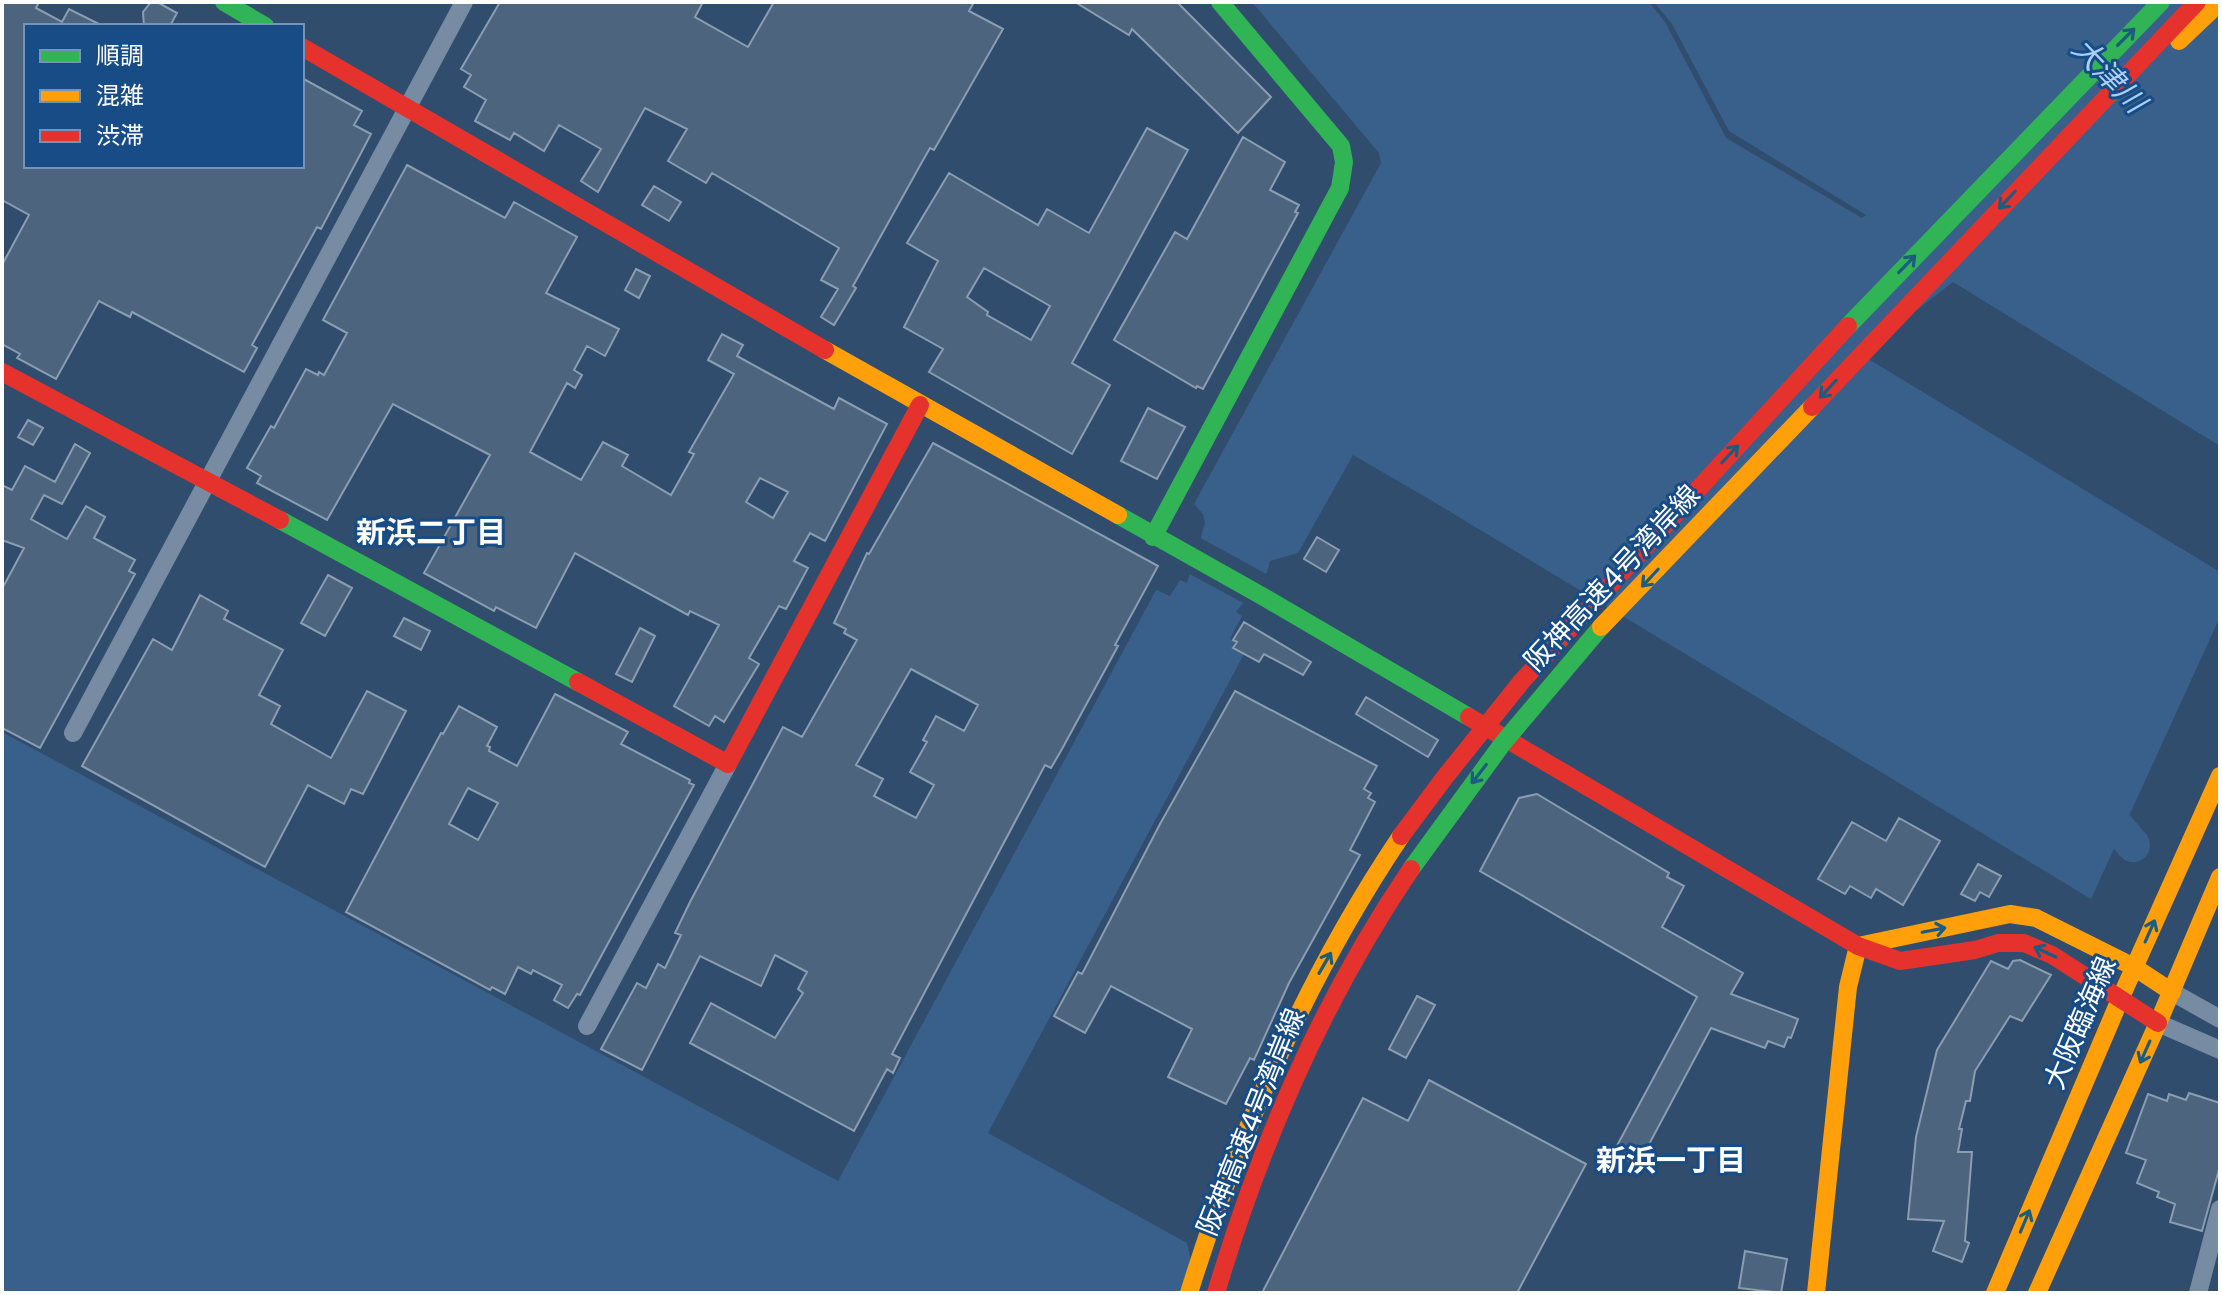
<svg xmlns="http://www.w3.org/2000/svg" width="2222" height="1295" font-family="Poppins,'Noto Sans JP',sans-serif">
<rect width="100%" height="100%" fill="#304d6e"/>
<!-- water -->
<path fill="#39608a" d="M1252,2h968v444l-267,-164 -93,72 360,218v45l-129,282 -662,-400 -76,-44 -55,98 -28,8 -3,12 -31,39 6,4 -12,23 5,3 -3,6 12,6 -256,479 199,110 11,50h-1196v-561l836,449 318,-591 14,6 10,-16 7,3 18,-60 -2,-9 -9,-10 187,-341 -2,-10z"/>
<!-- pier -->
<path fill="#304d6e" d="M1649,2h5l18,22 57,107 137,84 -4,3 -136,-80 -61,-116z
M1197,536l73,40 -23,29 -61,-33z"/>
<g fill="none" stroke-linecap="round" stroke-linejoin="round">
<!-- river -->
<path stroke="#39608a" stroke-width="34" d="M2091,796l42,49"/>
</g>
<!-- building -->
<path fill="#4d647e" stroke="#8b9db1" stroke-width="2" fill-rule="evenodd" d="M2,2h37l-3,6 26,14 7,-13 34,17h-77v140h276v-88l60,33 -8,14 17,9 -50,95 -4,-2 -65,118 5,3 -13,24 -112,-60 -2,5 -31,-16 -43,78 -39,-21 3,-4 -18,-10v-79l27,-50 -27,-15z
M151,2h6l20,11 -7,13h-26l-1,-14z
M500,2h203l-8,15 53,30 26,-45h200l-5,9 34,18 -69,121 -4,-2 -8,14 -69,124 3,2 -22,37 -13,-8 17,-28 -17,-9 18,-32 -127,-75 -6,10 -38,-22 19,-32 -42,-21 -47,84 -17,-11 20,-32 -42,-24 -15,26 -30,-18 -4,7 -35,-19 11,-21 -22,-13 7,-12 -10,-6z
M1075,2h102l94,95 -33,36 -106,-104 -3,6z
M1147,128l41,22 -116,213 38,22 -38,69 -143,-82 14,-23 -39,-22 34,-66 -31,-18 42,-70 89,52 9,-16 42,24zM984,268l66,38 -19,34 -44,-25 1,-3 -21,-15z
M1243,137l42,25 -15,28 29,15 -4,7 3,1 -95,176 -6,-3 -1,2 -82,-48 61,-108 12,7z
M407,165l98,53 9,-16 63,35 -31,56 73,36 -14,27 -18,-10 -13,24 8,5 -7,13 -8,-5 -37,69 51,28 22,-38 25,13 -6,11 49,29 23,-41 -5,-2 45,-78 -26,-14 14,-26 21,11 -6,11 40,22 57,31 5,-11 48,26 -62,117 -15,-8 -16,28 14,7 -22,41 -7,-3 -30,52 10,6 -35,58 -9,-6 -6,10 -35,-20 45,-81 -29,-14 -2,4 -113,-62 -39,75 -40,-21 -2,4 -70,-38 66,-118 -97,-51 -66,116 -70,-37 4,-7 -14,-8 24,-42 3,2 32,-59 12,6 1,-3 5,3 23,-42 -24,-13zM760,478l28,14 -15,26 -27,-16z
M654,186l27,16 -12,19 -27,-16z
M636,269l14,7 -11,22 -14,-8z
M1148,408l37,19 -28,52 -36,-18z
M28,420l15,8 -10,17 -15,-8z
M933,443l225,123 -43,79 3,1 -56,103 -11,19 -6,-3 -153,289 8,4 -7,15 -6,-4 -33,62 -164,-88 21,-40 64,35 28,-45 -5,-4 9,-17 -32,-17 -14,31 -61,-30 -58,114 -41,-21 36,-66 9,5 12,-24 7,4 16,-33 -6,-2 15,-31 93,-175 19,10 55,-97 -13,-7 2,-4 -12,-6 33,-70 2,1zM911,669l67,36 -14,26 -28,-15 -13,24 4,2 -17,30 24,13 -18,33 -42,-22 9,-17 -27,-14z
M75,444l15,9 -28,51 -18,-9 -13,24 36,20 19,-33 19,11 -11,21 41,22 -6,11 6,3 -95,174 -38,-20v-139l22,-41 -22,-8v-55l10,5 13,-24 30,16z
M1317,537l22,13 -13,22 -22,-13z
M328,575l24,13 -27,48 -24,-13z
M200,595l28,16 -4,8 59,31 -24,45 21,11 -9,18 60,34 36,-67 39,20 -43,83 -12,-5 -7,15 -36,-19 -43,82 -183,-101 71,-127 19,11z
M404,618l26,13 -9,19 -27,-14z
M1244,622l67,40 -8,13 -39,-21 -5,8 -26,-14 4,-6 -4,-2z
M640,628l15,8 -23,46 -16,-8z
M1235,691l142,75 -13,23 7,4 -3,5 7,4 -25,48 10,5 -71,128 -35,77 -4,-2 -24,46 -58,-27 24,-48 -81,-43 -26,47 -31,-17 24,-44 4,2 78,-150z
M555,694l73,38 -7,12 69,36 -1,3 5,2 -114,210 -3,-1 -9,14 -14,-8 8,-15 -29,-15 -2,4 -13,-7 -13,27 -13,-7 -2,3 -144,-78 95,-179 2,1 16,-28 38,21 -10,19 3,1 -1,4 28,15zM468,788l30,15 -20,37 -29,-16z
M1366,697l72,43 -10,17 -72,-43z
M1537,794l132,79 -2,4 17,9 -22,41 81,46 -12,21 67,25 -7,19 -3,-1 -4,10 -16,-6 -3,7 -54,-20 -73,137 -25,-12 84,-156 -217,-126 39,-73z
M1899,818l41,23 -37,64 -27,-16 -5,9 -21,-12 -5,8 -27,-15 34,-57 34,19z
M1978,864l23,12 -12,21 -9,-5 -5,9 -14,-7z
M2020,960l31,15 -29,46 -12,-5 -35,55 -5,30h-4l-7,28h3l-4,23h14l-7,89 4,2 -7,19 -29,-11 11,-30 -36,-2 8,-82 21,-87 54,-89 17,8 5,-8z
M1417,996l18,9 -29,53 -17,-9z
M1429,1080l157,84 -69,129h-255l101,-195 45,23z
M2189,1093l31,10v63l-18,65 -32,-9 5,-18 -18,-7 2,-5 -22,-9 9,-23 -20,-7 22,-59 19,7 2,-7 17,6z
M1745,1251l42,8 -6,34 -42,-5z"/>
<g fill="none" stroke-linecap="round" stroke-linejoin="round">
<!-- street -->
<path stroke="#778ca3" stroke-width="18" d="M73,733l391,-731
M2172,992l48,27
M2158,1023l62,27
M587,1026l141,-262
M2198,1293l22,-84"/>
<!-- fast -->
<path stroke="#30b455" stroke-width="18" d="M224,2l41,24
M1118,515l144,81 207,121
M280,520l298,162
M1153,537l187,-349 4,-26 -3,-16 -121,-144"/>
<!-- slow -->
<path stroke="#ff9f0a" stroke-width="18" d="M2179,41l41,-39
M825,350l293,165
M1858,946l152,-32 26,4 98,49 38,25
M1816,1293l32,-306 10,-41
M1995,1293l126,-296 99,-221
M2037,1293l121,-270 62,-146"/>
<!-- jam -->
<path stroke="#e5322d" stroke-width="18" d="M302,47l523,303
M2,372l278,148
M578,682l150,82 192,-359
M1469,717l389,229 42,15 75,-11 23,-7h26l28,12 106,68"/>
<!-- fast-bridge -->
<path stroke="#30b455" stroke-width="18" d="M1848,326l313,-324
M1411,869l92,-126 98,-116"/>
<!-- slow-bridge -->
<path stroke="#ff9f0a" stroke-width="18" d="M1601,627l211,-220
M1189,1293c50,-161 118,-317 212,-457"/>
<!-- jam-bridge -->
<path stroke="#e5322d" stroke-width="18" d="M1812,407l385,-405
M1401,836l44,-59 77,-96 326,-355
M1216,1293c45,-151 106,-293 195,-424"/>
</g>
<!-- one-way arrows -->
<defs><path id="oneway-shaft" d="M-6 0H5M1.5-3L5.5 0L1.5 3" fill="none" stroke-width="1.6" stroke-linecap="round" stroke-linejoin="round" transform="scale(2)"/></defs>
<g stroke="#1b5c80">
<use href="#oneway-shaft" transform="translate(2126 37) rotate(-45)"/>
<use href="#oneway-shaft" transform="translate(2007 200) rotate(133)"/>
<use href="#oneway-shaft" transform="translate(1907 264) rotate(-46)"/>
<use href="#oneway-shaft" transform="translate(1828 389) rotate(133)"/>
<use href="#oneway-shaft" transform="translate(1730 454) rotate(-47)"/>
<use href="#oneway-shaft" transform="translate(1650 578) rotate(133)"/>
<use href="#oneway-shaft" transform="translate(1479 774) rotate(128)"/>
<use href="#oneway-shaft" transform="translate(1934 930) rotate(-11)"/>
<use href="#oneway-shaft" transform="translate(2150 931) rotate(-66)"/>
<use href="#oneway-shaft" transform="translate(2045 952) rotate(-155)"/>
<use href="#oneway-shaft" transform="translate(1325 963) rotate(-60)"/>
<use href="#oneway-shaft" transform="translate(2145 1052) rotate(114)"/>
<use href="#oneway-shaft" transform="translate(2025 1221) rotate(-67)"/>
</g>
<g text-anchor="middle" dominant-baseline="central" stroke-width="6" stroke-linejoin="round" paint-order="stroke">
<!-- street labels -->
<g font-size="28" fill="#fff" stroke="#174c87">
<text transform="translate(1612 578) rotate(-47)">阪神高速4号湾岸線</text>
<text transform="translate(2080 1023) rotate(-67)">大阪臨海線</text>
<text transform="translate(1251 1122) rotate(-68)">阪神高速4号湾岸線</text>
</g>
<!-- water labels -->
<g font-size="30" font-style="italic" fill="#a9cff5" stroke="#174c87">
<text transform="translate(2109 75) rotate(46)">大津川</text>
</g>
<!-- neighbourhood labels -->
<g font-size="30" font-weight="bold" fill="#fff" stroke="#174c87">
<text x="431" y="532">新浜二丁目</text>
<text x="1671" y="1160">新浜一丁目</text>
</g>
</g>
<!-- border -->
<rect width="2222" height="1295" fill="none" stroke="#ffffff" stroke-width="8"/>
<!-- legend -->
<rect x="24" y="24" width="280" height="144" fill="#174c87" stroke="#7494b7" stroke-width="2"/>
<rect x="40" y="50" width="40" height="12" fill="#30b455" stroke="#7494b7" stroke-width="2"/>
<text x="96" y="64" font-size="24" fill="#ffffff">順調</text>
<rect x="40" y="90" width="40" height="12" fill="#ff9f0a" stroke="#7494b7" stroke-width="2"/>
<text x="96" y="104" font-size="24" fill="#ffffff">混雑</text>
<rect x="40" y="130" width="40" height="12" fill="#e5322d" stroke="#7494b7" stroke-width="2"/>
<text x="96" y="144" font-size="24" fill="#ffffff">渋滞</text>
</svg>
